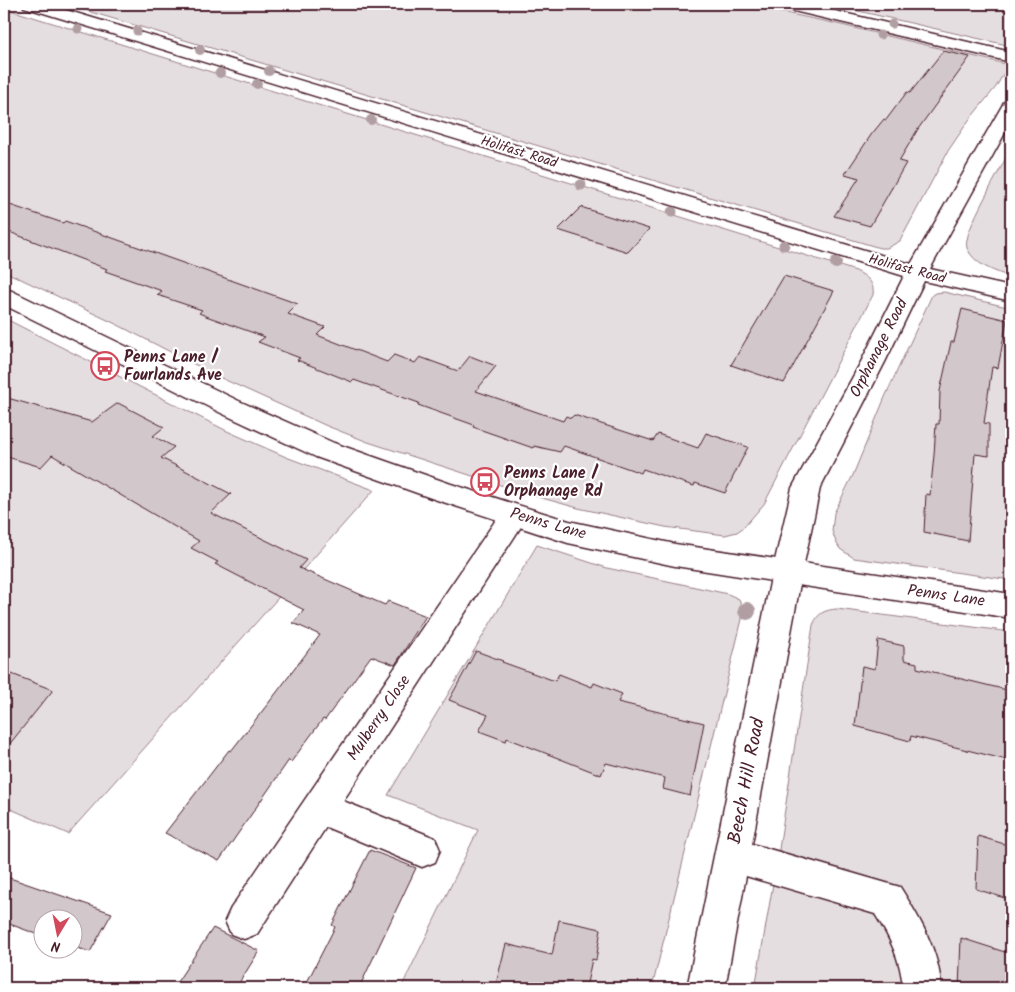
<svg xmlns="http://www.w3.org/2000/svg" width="1015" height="992" font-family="Kalam,sans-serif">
<rect width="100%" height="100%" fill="#fff"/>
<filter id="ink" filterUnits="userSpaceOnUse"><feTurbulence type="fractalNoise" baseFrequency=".02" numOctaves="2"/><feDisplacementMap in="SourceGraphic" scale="10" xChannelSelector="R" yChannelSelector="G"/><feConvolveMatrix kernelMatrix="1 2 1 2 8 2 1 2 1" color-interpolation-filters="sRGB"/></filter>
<g filter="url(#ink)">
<!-- green -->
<path fill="#e5dee0" stroke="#987e86" d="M64,4h679l90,19 173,41 2,2 -12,21 -27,33 -21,31 -48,90 -13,7h-7z
M828,4h183v42l-166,-38z
M4,8l852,263c10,5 19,11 17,24l-109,209 -20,23 -7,5 -12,3 -60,-8 -87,-19 -47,-13 -163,-53 -41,-16 -106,-48 -103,-53 -114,-54z
M1011,147v130c-15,-5 -37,-12 -44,-29 -6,-15 37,-82 44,-101z
M944,292l67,16v272l-157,-22 -14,-9 -4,-7 -4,-11 2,-18 19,-38 32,-78 47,-102 3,-2z
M4,318l223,113 59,26 88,33 -306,344 -64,-28z
M537,545l70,23 121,26 11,5 5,12 -92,377h-251l77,-158 -90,-35z
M837,609l174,23v356h-256l24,-139 34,-224c5,-12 11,-15 24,-16z"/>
<!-- building -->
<path fill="#d2c7cb" stroke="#4a1f2b" d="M943,51l27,6 -52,72 -19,32 7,2 -36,63 -36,-10 25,-38 -14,-4 26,-39 13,-16 2,1 21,-28 3,1z
M4,203l59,20 2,-2 233,83 -10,10 37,13 -8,8 70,27 7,-7 21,8 5,-6 38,14 12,-15 26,10 -20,25 87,30 3,-5 5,2 3,-3 79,26 5,-7 40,14 8,-15 42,14 -23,46 -30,-10 -1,3 -10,-3 -41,-14 -2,4 -77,-27 -4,6 -26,-6 -1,2 -60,-21 1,-2 -56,-20 1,-2 -54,-19 -11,-4 -2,2 -55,-22 3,-2 -42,-16 7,-5 -59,-21 -7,-3 3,-3 -45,-15 5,-4 -57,-20 2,-2 -103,-39z
M581,207l21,7 47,15 -21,23 -70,-22z
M784,276l50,15 -50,92 -53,-18z
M962,309l45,11 -9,48 -6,-1 -8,56 5,1v32l-14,-2 -7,87 -44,-9 2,-38 4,1 4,-40 2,-31h3l1,-33 11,-49h3z
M4,397l88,25 26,-19 46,24 -11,9 21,11 -13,11 70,36 -20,19 95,47 -7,8 86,37 3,-4 38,15 -31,49 -24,-9 -46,64 -2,-1 -32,43 -2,-2 -70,101 -54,-28 64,-83 2,1 43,-55 46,-61 -27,-12 11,-13 -89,-46 3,-2 -27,-14 8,-7 -147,-86 -11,12 -37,-11z
M878,640l26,6v14l13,3v5l94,23v70l-100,-25 -1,5 -55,-15 7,-60 13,3z
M476,651l27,10 -1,1 53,19 4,-7 33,13 2,-4 28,11 -4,8 86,21 -14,73 -27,-7 2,-11 -59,-15 -5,12 -94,-37 -1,3 -27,-10 9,-16 -39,-15z
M4,671l49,19 -49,61z
M978,836l33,10v54l-35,-11z
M370,850l46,18 -57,120h-55l31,-61 -3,-2z
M4,876l108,37 -22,39 -18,-6v-26h-30v16l-38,-14z
M559,920l42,9 -5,31 -4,-1 -6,29h-91l11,-44 46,11z
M213,928l46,23 -23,37h-63z
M961,938l50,16v34h-52z"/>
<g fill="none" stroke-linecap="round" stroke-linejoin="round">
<defs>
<path id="minor" d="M22,4h24l865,260 91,-158 2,-4 7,-2v22l-81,147 81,18v14l-87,-20 -39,81 -65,126 -18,85 -50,271 148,43c19,30 40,65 41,101h-38c-2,-28 -13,-50 -28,-74l-129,-38 -21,112h-38l85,-415 20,-85 69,-126 43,-86 -880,-269z
M777,4h28l206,48v10l-226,-53 -6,-2z
M514,505l10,3 4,7 -4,7 -181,279 92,37 5,12 -5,12 -13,5 -96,-40 -69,107 -13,5 -13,-5 -6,-13 6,-13 273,-400z"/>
<path id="major" d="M4,289l8,2 227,110 95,42 117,41 118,37 106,23 336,50v24l-336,-52 -107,-23 -137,-45 -115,-41 -95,-44 -217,-108z"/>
</defs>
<!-- minor casing -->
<use href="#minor" stroke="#4a1f2b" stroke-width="3"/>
<!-- major casing -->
<use href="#major" stroke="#4a1f2b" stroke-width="3"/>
<!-- minor -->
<use href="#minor" fill="#fff" fill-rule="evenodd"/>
<!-- major -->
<use href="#major" fill="#fff" fill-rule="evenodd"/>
</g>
<!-- trees -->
<g fill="#b19ea3">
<circle cx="892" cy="24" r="4.5"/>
<circle cx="78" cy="29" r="4.5"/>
<circle cx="137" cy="31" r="4.5"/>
<circle cx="880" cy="35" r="4.5"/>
<circle cx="200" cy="50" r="5"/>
<circle cx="269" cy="71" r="5"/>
<circle cx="220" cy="73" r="5"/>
<circle cx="257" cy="84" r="5"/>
<circle cx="371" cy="120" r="5"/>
<circle cx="581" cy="185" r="5.5"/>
<circle cx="672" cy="212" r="5.5"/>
<circle cx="784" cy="245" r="5.5"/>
<circle cx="836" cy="263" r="6"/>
<circle cx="747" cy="611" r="9"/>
</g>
</g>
<!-- icons -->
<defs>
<symbol id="bus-ring" viewBox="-11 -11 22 22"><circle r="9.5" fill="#fff" stroke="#d1495b" stroke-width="1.5"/><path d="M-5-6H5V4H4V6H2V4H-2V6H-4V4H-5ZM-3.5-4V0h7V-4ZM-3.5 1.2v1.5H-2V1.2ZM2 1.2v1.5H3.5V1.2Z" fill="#d1495b"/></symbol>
</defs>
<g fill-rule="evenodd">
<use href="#bus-ring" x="89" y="350" width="32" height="32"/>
<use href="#bus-ring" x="469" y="466" width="32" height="32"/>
</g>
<g text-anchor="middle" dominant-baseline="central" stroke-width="4.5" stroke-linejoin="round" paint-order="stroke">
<!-- far-street labels -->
<g font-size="14" fill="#4a1f2b" stroke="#fff">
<text transform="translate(519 152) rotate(17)">Holifast Road</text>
<text transform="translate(907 269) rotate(15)">Holifast Road</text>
</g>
<!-- street labels -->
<g font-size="16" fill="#4a1f2b" stroke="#fff">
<text transform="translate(879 348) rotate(-63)">Orphanage Road</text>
<text transform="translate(548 524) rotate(16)">Penns Lane</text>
<text transform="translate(946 596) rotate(8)">Penns Lane</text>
<text transform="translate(379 718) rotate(-56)">Mulberry Close</text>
</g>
<!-- poi labels -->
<g font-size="16" font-weight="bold" fill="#4a1f2b" stroke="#fff" text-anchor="start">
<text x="124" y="357">Penns Lane /<tspan x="124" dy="18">Fourlands Ave</tspan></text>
<text x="504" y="473">Penns Lane /<tspan x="504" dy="18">Orphanage Rd</tspan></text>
</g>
<!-- near-street labels -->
<g font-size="19" fill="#4a1f2b" stroke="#fff">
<text transform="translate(747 781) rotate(-79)">Beech Hill Road</text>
</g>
</g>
<!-- margin -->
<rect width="1015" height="992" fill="none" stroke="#fff" stroke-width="20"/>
<rect x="10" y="10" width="995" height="972" fill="none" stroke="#4a1f2b" stroke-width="2" filter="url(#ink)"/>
<!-- north arrow -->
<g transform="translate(58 934) rotate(190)"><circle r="24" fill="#ffffff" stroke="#b7a5aa"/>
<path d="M0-4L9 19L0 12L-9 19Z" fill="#d1495b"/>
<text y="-8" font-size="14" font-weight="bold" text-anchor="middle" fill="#4a1f2b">N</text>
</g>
</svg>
